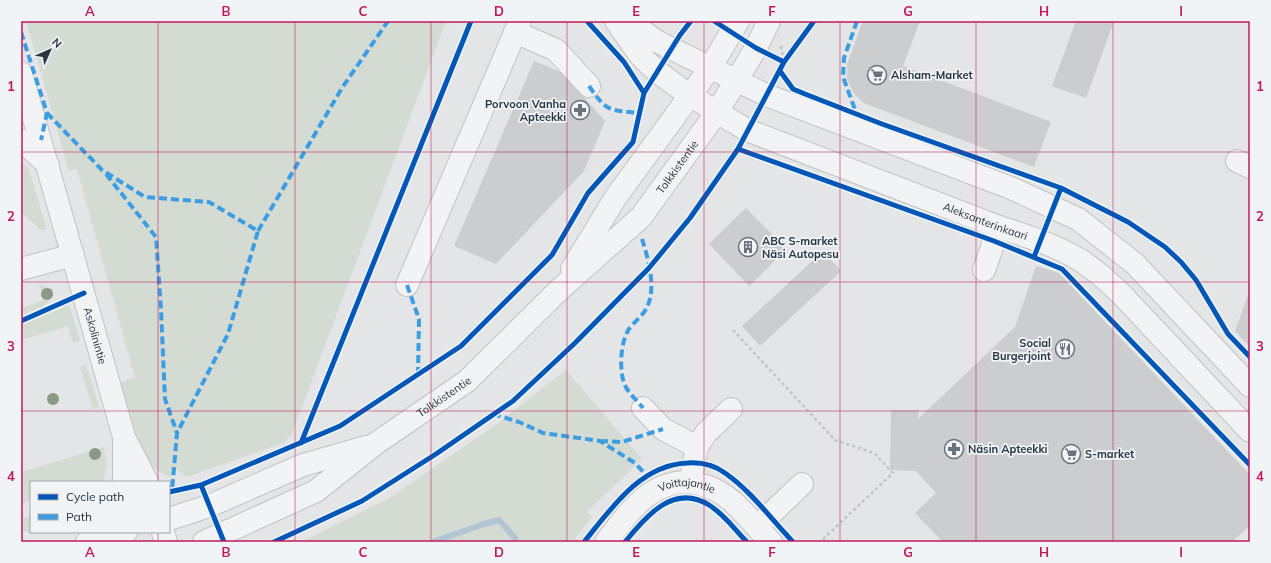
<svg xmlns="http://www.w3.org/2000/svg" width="1271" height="563" font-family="Mulish,sans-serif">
<rect width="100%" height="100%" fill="#e3e5e7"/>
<!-- green -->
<path fill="#d4dbd3" d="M26,21h420l-154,413 -9,9 -96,34 -13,-9 -3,9c-35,-10 -45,-64 -54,-94l18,-5 -58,-209 -8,2z
M21,162l8,8 18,60h-6l-20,-18z
M39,284l14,5c0,18 -19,21 -32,26v-7l23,-8z
M69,305l11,35 -7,3 -5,-17 -47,14v-15z
M86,365l13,42 -6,2 -13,-42z
M566,370l76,89 -55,53 5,5 -20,25h-271l90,-45 103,-71z
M104,447l3,20 -4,15h-72v19l-10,3v-32z
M31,517v15h5c-5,1 -10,0 -15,-1v-13z"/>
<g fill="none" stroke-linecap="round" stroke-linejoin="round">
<!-- stream -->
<path stroke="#b1c5d2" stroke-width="6" d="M433,542l48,-17 18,-5 16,18"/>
</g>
<!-- building -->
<path fill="#cbcdcf" d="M863,21h57l-17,45 148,56 -17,45 -170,-64 -10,-9 -7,-15v-15z
M1076,21h38l-28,77 -34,-12z
M534,61l29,12 42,48 -21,50 -88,93 -42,-18z
M746,208l41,41 -38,37 -40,-42z
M823,251l18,20 -81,75 -18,-20z
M1036,266l23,7 191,202v50l-18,17h-289l-28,-29 21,-20 -20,-22 -26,-1 1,-60h28l-1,9 97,-92z
M1250,289v58l-15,-16z"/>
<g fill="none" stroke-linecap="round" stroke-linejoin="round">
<defs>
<g id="minor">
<path id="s1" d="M616,21c8,11 16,24 25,35 25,27 74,55 106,74l252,97c28,9 56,18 81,33 16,10 30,23 43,36l127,135"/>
<path d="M629,21l27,20 110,54 245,93 67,31 57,45 115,122"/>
<path d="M515,32l41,18 33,36"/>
<path id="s2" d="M21,73l103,364 23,45"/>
<path d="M21,140l27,25"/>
<path d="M1237,161l13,6"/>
<path d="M21,269l52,-14"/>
<path d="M572,269l44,-72 94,-129 28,-47"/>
<path d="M984,270l15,-43"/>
<path d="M407,285l113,-264"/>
<path d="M643,408l20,21 34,18"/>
<path d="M124,482v-40"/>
<path d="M690,482l7,-35 9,-14 25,-24"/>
<path d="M169,519l40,-13 94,-41 63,-18"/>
<path d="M757,527l45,-43"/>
<path d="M163,532l3,10"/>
<path d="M87,542l39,-10"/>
<path id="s3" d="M204,542l112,-51 59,-47 92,-63 91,-90 83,-74 76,-105 39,-64 13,-27"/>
<path id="s4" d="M606,542c22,-29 47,-66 89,-59 14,3 27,9 38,19 13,12 25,27 38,40"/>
</g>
</defs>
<!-- minor casing -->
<use href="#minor" stroke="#c1c3c5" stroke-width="24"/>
<!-- path -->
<path stroke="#c1c5c8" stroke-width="2.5" stroke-dasharray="3 3" stroke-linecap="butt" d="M781,46l3,16
M733,330l102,110 39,13 19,20 -73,69"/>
<!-- minor -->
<use href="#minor" stroke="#f2f3f4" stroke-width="22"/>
<!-- quiet -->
<path stroke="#3d9de3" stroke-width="4" stroke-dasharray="8 4" stroke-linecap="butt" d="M857,21l-13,37 -1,19 14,38
M21,32l26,81 -6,27
M589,86c18,26 19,24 51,27
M47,113l55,57 43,27 64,5 49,29 -30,103 -51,99 -5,58
M106,174l50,63 5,73 4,89 12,34
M258,231l84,-143 46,-67
M642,239c6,19 14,47 6,66 -3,9 -13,16 -19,24 -9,13 -11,47 -2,60 5,7 11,13 16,19
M407,285l12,34 -1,55
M493,414l26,8 24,11 57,8 35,22 12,13
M600,441l22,1 41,-13"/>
<defs>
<path id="cycleway" d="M587,21l37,41 20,31
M714,21l42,27 28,14
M780,71l13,18 12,5 77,30 179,64 67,34 37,25 16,15 15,18 32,54 22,23
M738,149l256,92 68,28 188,196
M1034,257l27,-69
M21,321l63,-28
M301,443l170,-422
M201,485l23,57
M169,492l32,-7 139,-59 121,-80 91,-91 36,-62 45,-51 11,-49 36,-58 11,-14
M274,542l88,-41 74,-47 77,-53 62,-58 74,-75 41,-50 48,-69 46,-87 30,-41
M584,542c27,-33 56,-77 103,-79 13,-1 27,2 38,10 26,18 46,46 68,69
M625,542c21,-26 49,-59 84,-37 15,9 26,25 38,37"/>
</defs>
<!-- cycleway casing -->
<use href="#cycleway" stroke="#f0f4f7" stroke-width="8"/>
<!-- cycleway -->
<use href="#cycleway" stroke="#0057b8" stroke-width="5"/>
</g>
<!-- trees -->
<g fill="#8a9a86">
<circle cx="47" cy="294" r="6"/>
<circle cx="53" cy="399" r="6"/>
<circle cx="95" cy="454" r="6"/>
</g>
<!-- grid -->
<path fill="none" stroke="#c2185b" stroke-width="1" stroke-opacity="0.55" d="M158,21v461M295,21v521M431,21v521M567,21v521M704,21v521M840,21v521M976,21v521M1113,21v521M21,152h1229M21,282h1229M21,411h1229M158,532v10"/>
<!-- icons -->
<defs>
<symbol id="supermarket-ring" viewBox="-11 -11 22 22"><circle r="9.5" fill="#f0f4f7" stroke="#6a737b" stroke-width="1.5"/><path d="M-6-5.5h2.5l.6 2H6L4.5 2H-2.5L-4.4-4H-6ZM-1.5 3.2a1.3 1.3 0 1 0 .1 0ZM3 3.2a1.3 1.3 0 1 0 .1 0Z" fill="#6a737b"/></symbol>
<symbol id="pharmacy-ring" viewBox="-11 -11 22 22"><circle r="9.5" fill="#f0f4f7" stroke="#6a737b" stroke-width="1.5"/><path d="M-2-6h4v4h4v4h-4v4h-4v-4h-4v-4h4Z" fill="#6a737b"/></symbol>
<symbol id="building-ring" viewBox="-11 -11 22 22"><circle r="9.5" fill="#f0f4f7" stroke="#6a737b" stroke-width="1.5"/><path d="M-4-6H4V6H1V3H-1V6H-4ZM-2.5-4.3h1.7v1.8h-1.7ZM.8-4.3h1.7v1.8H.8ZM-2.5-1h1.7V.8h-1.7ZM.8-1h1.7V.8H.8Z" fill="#6a737b"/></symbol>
<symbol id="restaurant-ring" viewBox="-11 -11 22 22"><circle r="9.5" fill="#f0f4f7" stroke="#6a737b" stroke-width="1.5"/><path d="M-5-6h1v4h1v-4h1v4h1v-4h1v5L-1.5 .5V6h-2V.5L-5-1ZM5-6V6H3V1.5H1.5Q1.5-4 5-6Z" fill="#6a737b"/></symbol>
</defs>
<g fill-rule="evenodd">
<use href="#supermarket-ring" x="866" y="64" width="22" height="22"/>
<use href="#pharmacy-ring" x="569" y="99" width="22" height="22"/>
<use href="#building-ring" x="737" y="236" width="22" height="22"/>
<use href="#restaurant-ring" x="1054" y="338" width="22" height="22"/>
<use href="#pharmacy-ring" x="943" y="438" width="22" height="22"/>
<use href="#supermarket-ring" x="1060" y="443" width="22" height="22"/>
</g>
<g text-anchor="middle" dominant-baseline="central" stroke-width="3.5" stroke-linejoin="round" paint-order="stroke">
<!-- poi labels -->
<g font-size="11" font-weight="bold" fill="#293541" stroke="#f0f4f7" text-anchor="start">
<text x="891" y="75">Alsham-Market</text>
<text x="566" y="104" text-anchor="end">Porvoon Vanha<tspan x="566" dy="13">Apteekki</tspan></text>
<text x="762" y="241">ABC S-market<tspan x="762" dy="13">Näsi Autopesu</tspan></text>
<text x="1051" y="343" text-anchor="end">Social<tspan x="1051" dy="13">Burgerjoint</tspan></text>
<text x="968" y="449">Näsin Apteekki</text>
<text x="1085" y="454">S-market</text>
</g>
<!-- street labels -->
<g font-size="11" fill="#293541" stroke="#f0f4f7">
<text stroke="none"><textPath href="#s3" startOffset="611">Tolkkistentie</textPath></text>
<text stroke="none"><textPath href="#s1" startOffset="428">Aleksanterinkaari</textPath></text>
<text stroke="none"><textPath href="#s2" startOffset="273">Askolinintie</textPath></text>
<text stroke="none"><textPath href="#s3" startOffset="282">Tolkkistentie</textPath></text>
<text stroke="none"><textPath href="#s4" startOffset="105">Voittajantie</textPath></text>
</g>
</g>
<!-- border -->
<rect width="1271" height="563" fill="none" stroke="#f0f4f7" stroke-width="44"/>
<!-- legend -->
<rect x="30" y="481" width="140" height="52" fill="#f0f4f7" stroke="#a0a8ae"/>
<rect x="38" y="494" width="20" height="6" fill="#0057b8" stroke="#a0a8ae"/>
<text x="66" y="501" font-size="12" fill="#293541">Cycle path</text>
<rect x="38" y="514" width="20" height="6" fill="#3d9de3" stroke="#a0a8ae"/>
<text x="66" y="521" font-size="12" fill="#293541">Path</text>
<!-- north arrow -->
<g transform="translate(50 50) rotate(45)" stroke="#f0f4f7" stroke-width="3" paint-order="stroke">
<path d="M0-3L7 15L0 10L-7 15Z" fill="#293541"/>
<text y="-6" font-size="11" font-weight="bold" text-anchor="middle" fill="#293541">N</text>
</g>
<rect x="22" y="22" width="1227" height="519" fill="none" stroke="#c2185b" stroke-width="1.5"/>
<g font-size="13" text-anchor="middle" font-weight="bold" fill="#c2185b">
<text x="90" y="16">A</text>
<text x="226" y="16">B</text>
<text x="363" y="16">C</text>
<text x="499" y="16">D</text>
<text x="636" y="16">E</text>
<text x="772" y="16">F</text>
<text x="908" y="16">G</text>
<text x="1044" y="16">H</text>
<text x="1181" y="16">I</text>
<text x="11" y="91">1</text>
<text x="1260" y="91">1</text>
<text x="11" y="221">2</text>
<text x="1260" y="221">2</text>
<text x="11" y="351">3</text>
<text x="1260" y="351">3</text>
<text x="11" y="481">4</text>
<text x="1260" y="481">4</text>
<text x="90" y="557">A</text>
<text x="226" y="557">B</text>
<text x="363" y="557">C</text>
<text x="499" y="557">D</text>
<text x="636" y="557">E</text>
<text x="772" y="557">F</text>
<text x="908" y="557">G</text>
<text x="1044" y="557">H</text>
<text x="1181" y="557">I</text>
</g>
</svg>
